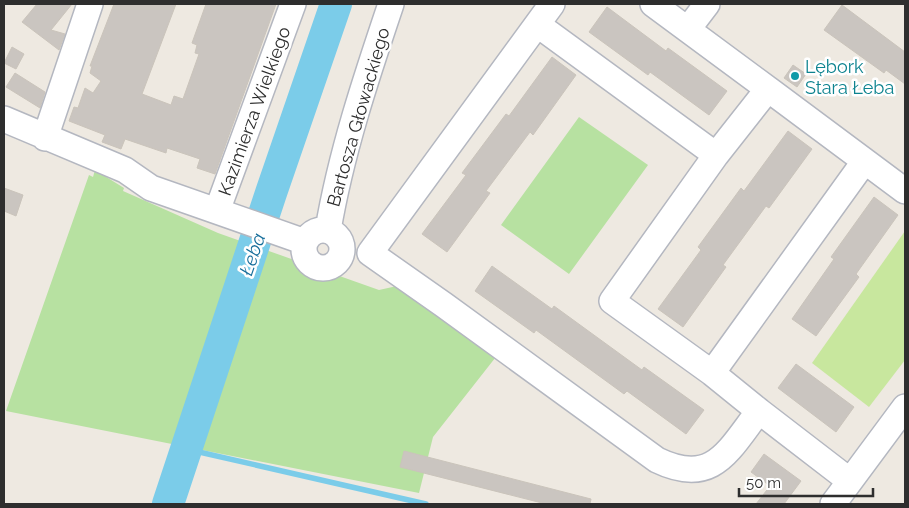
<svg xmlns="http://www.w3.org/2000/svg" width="909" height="508" font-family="Raleway,sans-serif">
<rect width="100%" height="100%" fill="#eee9e1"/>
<!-- green -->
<path fill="#b7e1a1" d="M579,117l69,48 -79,109 -68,-49z
M95,170l29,18 -1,3 95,42 161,57 27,-6 93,69 -66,84 -14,56 -413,-82 83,-236 4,2z"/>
<!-- pitch -->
<path fill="#c8e79e" d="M905,231v129l-36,47 -57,-44z"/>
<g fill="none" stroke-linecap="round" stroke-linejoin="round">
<!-- stream -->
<path stroke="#7bcce9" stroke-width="5.5" d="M186,449l240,55"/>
<!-- river -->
<path stroke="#7bcce9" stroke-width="32" d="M168,504l103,-311 65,-189"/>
</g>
<!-- building -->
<path fill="#cac5c0" stroke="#cac4bb" d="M37,4h35l-21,26 14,4 -6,16 -37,-28z
M114,4h62l-34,90 29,11 3,-9 9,3 16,-45 -4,-1 2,-8 -5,-2 14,-39h70l-61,170 -18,-6 3,-9 -33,-11 -1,5 -41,-14 -4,10 -19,-7 3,-7 -36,-14 5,-14 4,1 7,-20 8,5 8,-12 -11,-8 2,-7h-2z
M842,5l63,47v32l-19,-14 -2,3 -60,-43z
M607,7l59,44 2,-3 59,43 -18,24 -59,-43 -2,3 -59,-43z
M12,47l12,7 -8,15 -12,-6z
M552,57l24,18 -43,60 -3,-3 -44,59 4,2 -43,59 -25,-18 44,-59 -4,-2 44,-59 3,2z
M793,65l13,9 -9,13 -13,-9z
M15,73l30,19 -5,16 -34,-21z
M788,131l24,18 -43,59 -3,-2 -43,59 3,2 -43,60 -25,-18 43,-59 -3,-3 43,-59 3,3z
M4,188l19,7 -7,21 -12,-5z
M874,197l24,18 -42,59 3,3 -43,59 -24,-17 42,-60 -3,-2z
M492,266l60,43 2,-3 88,64 2,-3 60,43 -18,24 -59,-43 -3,3 -88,-64 -2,3 -59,-42z
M796,364l58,43 -18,25 -58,-44z
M404,451l187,48 -1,5h-44l-146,-37z
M764,454l37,27 -17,23h-28l14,-18 -19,-14z"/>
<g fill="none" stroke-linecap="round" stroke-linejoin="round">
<defs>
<path id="minor" d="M552,4l-182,249 74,52 213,155c56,27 71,-9 102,-49l-47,-38 -100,-72 104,-146 52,-66 137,102
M653,4l115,85
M538,25l178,130
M688,29l19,-25
M4,119l121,51 26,18 154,54
M45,138l45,-134
M217,211l76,-207
M304 249a19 19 0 1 1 38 0a19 19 0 1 1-38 0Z
M328,230c13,-77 38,-152 63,-226
M712,373l152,-211
M759,411l91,70
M833,504l72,-97"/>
</defs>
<!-- minor casing -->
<use href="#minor" stroke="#b4b7c0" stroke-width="28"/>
<!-- minor -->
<use href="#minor" stroke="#fff" stroke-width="25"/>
</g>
<!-- markers -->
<circle fill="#0f9aa8" stroke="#fff" stroke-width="2" cx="795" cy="76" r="5"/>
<g text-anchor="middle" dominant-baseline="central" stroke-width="5" stroke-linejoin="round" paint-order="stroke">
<!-- culture labels -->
<g font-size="18" fill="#0d838f" stroke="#fff" text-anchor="start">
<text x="805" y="66">Lębork<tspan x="805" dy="21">Stara Łeba</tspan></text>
</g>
<!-- street labels -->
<g font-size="18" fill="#2e2e2e" stroke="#fff">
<text transform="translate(254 111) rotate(-70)">Kazimierza Wielkiego</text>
<text transform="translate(358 117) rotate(-74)">Bartosza Głowackiego</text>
</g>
<!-- water labels -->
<g font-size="19" font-style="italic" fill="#156d9a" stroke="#fff">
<text transform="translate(252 254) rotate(-71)">Łeba</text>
</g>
</g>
<!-- border -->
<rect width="909" height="508" fill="none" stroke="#2e2e2e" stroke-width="10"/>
<!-- scale -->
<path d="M739 488v8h134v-8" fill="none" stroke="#2e2e2e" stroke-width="2.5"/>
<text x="746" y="488" font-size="15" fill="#2e2e2e" stroke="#ffffff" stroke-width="4" paint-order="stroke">50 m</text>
</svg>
